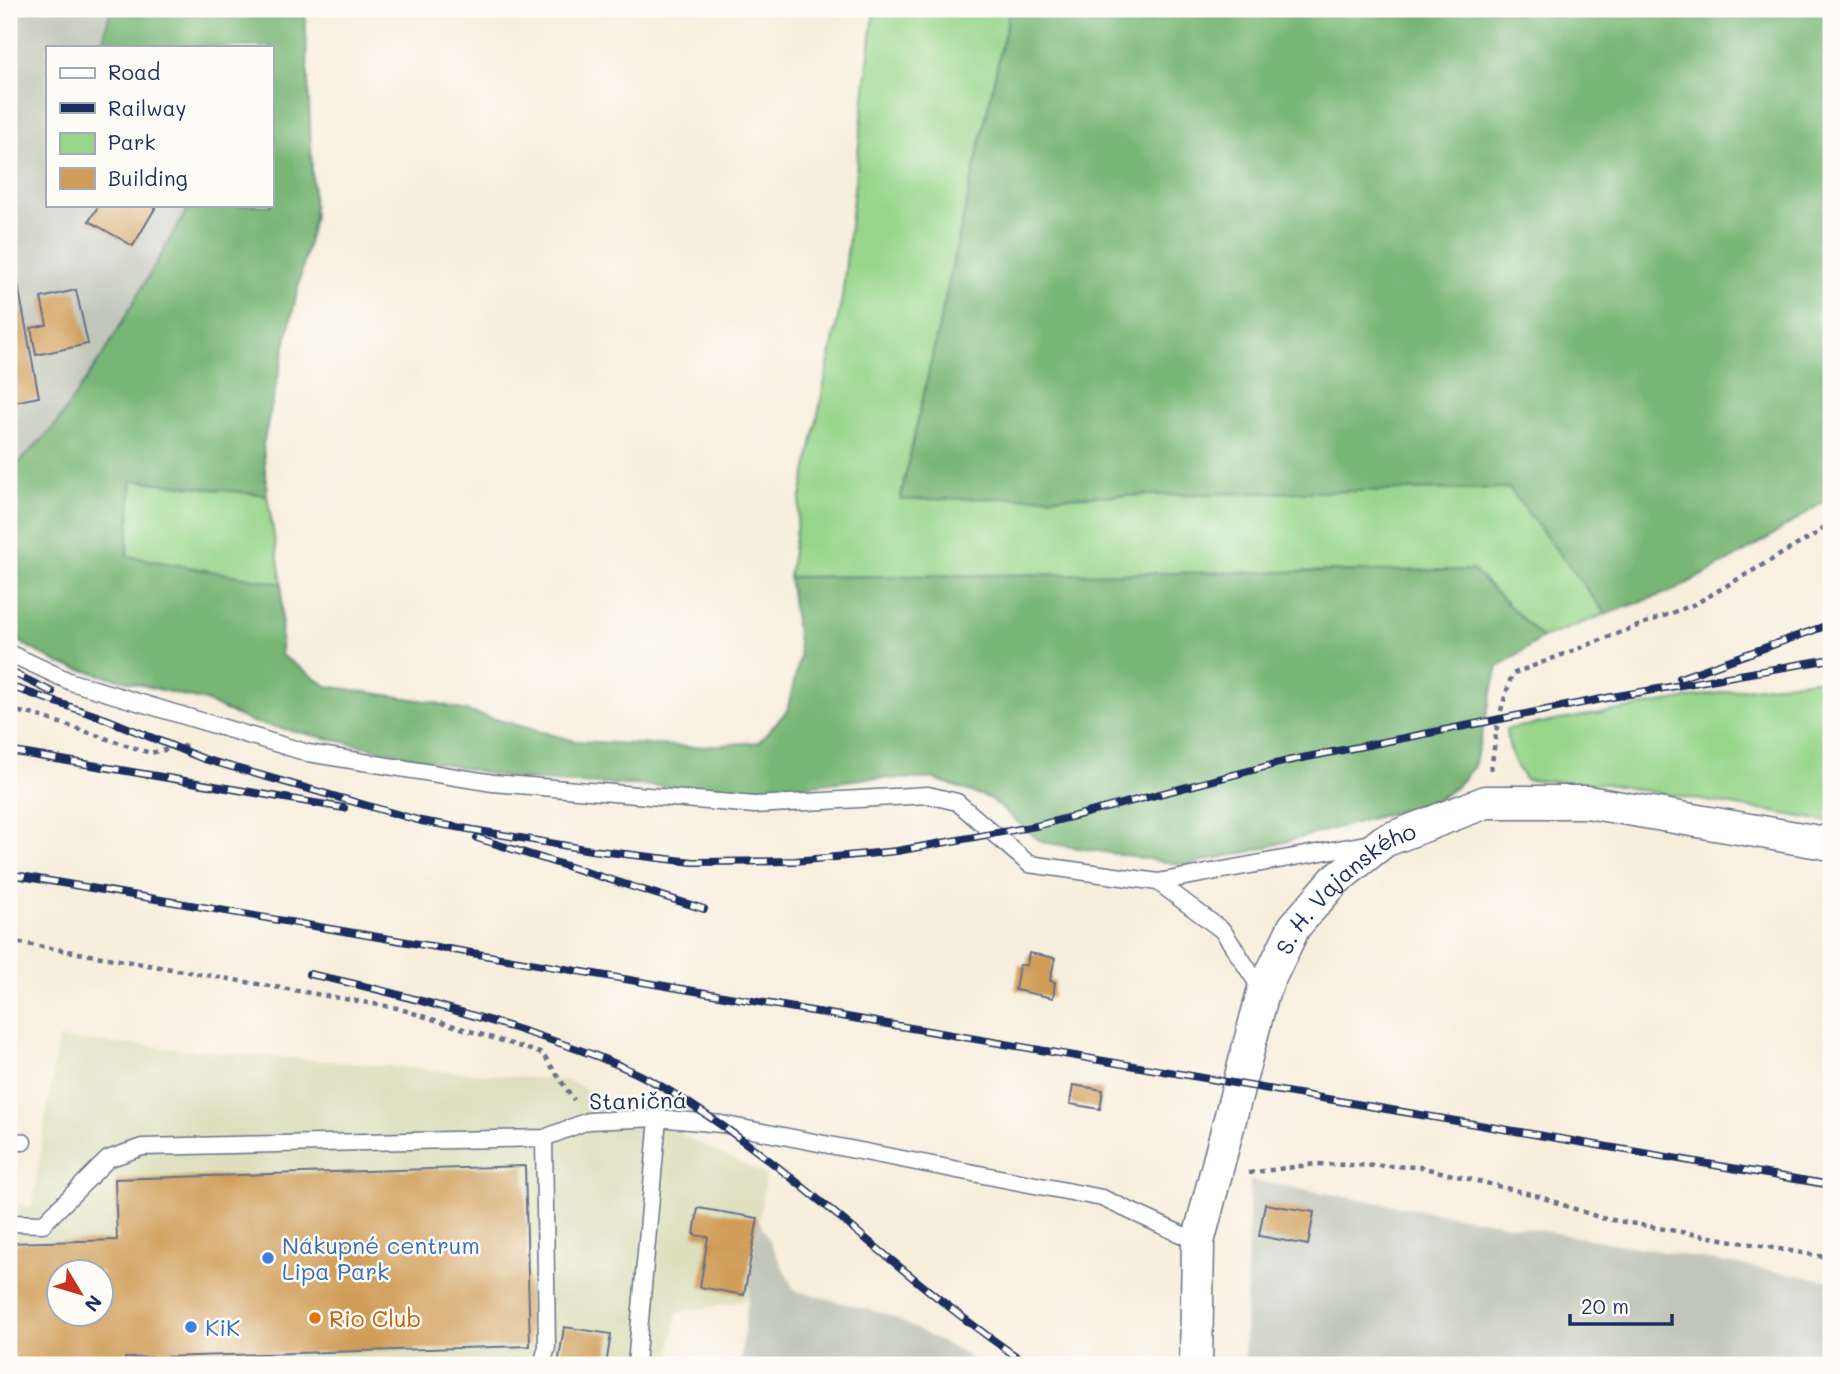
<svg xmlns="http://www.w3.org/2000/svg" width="1840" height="1374" font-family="Mali,sans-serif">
<rect width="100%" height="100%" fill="#fdfcf7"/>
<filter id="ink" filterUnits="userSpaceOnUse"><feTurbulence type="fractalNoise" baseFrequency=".0143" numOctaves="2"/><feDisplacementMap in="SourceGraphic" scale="14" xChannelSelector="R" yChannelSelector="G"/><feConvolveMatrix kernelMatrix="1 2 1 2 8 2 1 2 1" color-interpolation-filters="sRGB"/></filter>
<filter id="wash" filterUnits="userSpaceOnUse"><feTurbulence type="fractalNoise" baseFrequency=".00686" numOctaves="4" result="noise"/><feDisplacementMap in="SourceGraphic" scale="28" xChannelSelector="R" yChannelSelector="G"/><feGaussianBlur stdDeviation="1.57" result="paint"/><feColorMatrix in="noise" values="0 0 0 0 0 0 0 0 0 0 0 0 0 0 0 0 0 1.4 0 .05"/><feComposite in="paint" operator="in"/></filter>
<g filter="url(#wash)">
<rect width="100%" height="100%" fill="#f7eedc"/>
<!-- built -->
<path fill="#dcdebc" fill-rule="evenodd" d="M58,1039l511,42 197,94 -19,125 -70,13 -9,52h-659v-162l23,3zM60,1272h42v42h-42z"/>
<!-- industrial -->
<path fill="#c2c6b9" d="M9,9h102l-10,38h-54v158h143l-84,145 -52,77 -45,46z
M1250,1180l581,101v84h-587z
M758,1218l36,72 95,25 77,40 13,10h-239z"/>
<!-- green -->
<path fill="#96d58a" stroke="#588274" stroke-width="2" d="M874,9h136l-110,491 609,-12 97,126 -64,24 -69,-68 -684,7 11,-75 42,-204z
M132,480l135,15 15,89 -155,-28z
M1831,678v144l-225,-38 -80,-4c-13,-16 -17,-32 -20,-51l231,-39z"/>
<!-- forest -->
<path fill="#78b676" stroke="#4a726a" stroke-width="2" d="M111,9h194l9,208 -51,227 4,51 -135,-15 -5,76 155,28 -1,71 46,31 106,16 142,39 117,6 67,-5 28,-31 13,-54 -11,-80 684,-7 69,68 -44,29 -24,99 -17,20 -22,15 -183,50 -67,14 -144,-23 -50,-43 -57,-20 -66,-1 -60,8 -71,3 -182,-7 -45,-4 -258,-56 -47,-21 -146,-37 -50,-28v-163l45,-46 52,-77 84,-145h81v-158h-170z
M1010,9h821v488l-75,49 -81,44 -69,24 -97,-126 -609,12z"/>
<g id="blocks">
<!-- building -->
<path fill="#d09d58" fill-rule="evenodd" d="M99,205h58l-24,41 -44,-25z
M9,258h4l26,139 -30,6z
M76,290l12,54 -52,11 -5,-27 16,-3 -6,-27z
M1029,953l26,5 -5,23 5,1 -2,16 -38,-8 4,-25h8z
M1073,1085l30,5 -3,19 -30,-5z
M525,1166l5,180 -405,12v7h-116v-122l108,-3 -2,-61zM60,1272h42v42h-42z
M1265,1204l49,8 -6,33 -49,-9z
M698,1208l60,10 -14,77 -44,-8 8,-50 -14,-2z
M564,1327l47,7 -5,31h-48z"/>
</g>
</g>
<g filter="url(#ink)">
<use href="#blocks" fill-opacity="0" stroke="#68728a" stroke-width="2"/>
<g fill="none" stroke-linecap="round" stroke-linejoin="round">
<defs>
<path id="service" d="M9,653l62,29 237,71 185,30 262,22 173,-10 29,7 72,62 129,18 213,-39
M1158,882l65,49 40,61
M9,1140l14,2
M9,1223l34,1 65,-65 34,-12 402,-9 44,-17 70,-3 63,6 381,74 96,44
M542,1365l5,-18 -3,-209
M636,1365l22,-247"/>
<g id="minor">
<path id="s1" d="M1196,1365l2,-123 65,-250 31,-65 41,-47 49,-39 102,-39h101l244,42"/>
</g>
</defs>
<!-- service casing -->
<use href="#service" stroke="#68728a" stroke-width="19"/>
<!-- minor casing -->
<use href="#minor" stroke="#68728a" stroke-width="35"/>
<!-- path -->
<path stroke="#68728a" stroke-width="4.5" stroke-dasharray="5 5" stroke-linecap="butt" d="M9,710l27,5 114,38 39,-8
M1491,770l7,-50 14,-46 183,-70 121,-70 15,-13
M9,941l388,67 146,46 31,46
M1249,1173l67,-9 104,3 115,28 66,23 230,40
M333,1365l185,-5"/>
<!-- service -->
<use href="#service" stroke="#fff" stroke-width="16"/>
<!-- minor -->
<use href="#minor" stroke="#fff" stroke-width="32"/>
<defs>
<path id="rail" d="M9,671l43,21
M1680,678l151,-54
M9,686l97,33 98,40 217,62 170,29 102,12 102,-1 102,-10 139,-25 251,-65 325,-64 219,-38
M9,751l335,57
M477,838l227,71
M9,874l1822,311
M309,974c70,14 137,33 205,54 53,17 110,35 157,64 129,79 233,190 358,273"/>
</defs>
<!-- rail casing -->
<use href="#rail" stroke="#1b2f5e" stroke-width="8"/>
<!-- rail -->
<use href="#rail" stroke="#fdfcf7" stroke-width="5" stroke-dasharray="16" stroke-linecap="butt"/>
</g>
</g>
<!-- markers -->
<g fill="#3f7fe0" stroke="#fdfcf7" stroke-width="2.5">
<circle cx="268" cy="1258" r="7"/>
<circle cx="191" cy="1327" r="7"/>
</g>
<circle fill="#e8710a" stroke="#fdfcf7" stroke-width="2.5" cx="315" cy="1318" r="7"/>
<g text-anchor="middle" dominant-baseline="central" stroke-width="5" stroke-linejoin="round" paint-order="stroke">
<!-- street labels -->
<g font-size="23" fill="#1b2f5e" stroke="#fdfcf7">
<text stroke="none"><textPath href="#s1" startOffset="518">S. H. Vajanského</textPath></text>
<text transform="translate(638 1100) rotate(-1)">Staničná</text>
</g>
<!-- shop labels -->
<g font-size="23" fill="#366cbe" stroke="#fdfcf7" text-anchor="start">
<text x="282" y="1245">Nákupné centrum<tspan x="282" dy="26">Lipa Park</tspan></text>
<text x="205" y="1327">KiK</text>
</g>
<!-- food labels -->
<g font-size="23" fill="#c56008" stroke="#fdfcf7" text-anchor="start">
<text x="329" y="1318">Rio Club</text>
</g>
</g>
<!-- margin -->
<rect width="1840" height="1374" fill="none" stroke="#fdfcf7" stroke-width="35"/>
<!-- legend -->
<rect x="46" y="46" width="228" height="161" fill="#fdfcf7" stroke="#a3aaba" stroke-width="2"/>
<rect x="60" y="68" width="35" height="10" fill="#ffffff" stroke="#a3aaba" stroke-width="2"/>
<text x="108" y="80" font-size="21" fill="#1b2f5e">Road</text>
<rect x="60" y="103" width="35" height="10" fill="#1b2f5e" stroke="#a3aaba" stroke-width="2"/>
<text x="108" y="116" font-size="21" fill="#1b2f5e">Railway</text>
<rect x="60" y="133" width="35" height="21" fill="#96d58a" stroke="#a3aaba" stroke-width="2"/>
<text x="108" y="150" font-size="21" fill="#1b2f5e">Park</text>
<rect x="60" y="168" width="35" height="21" fill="#d09d58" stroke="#a3aaba" stroke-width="2"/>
<text x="108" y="186" font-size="21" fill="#1b2f5e">Building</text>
<!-- north arrow -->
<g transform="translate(80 1293) rotate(128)"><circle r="33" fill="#fdfcf7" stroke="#a3aaba" stroke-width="2"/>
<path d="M0-5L12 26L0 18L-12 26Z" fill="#c8321e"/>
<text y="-10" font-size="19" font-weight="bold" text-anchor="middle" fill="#1b2f5e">N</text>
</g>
<!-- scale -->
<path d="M1570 1314v10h102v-10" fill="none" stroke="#1b2f5e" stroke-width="3.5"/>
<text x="1581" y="1314" font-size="21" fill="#1b2f5e" stroke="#fdfcf7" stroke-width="5" paint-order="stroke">20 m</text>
</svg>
